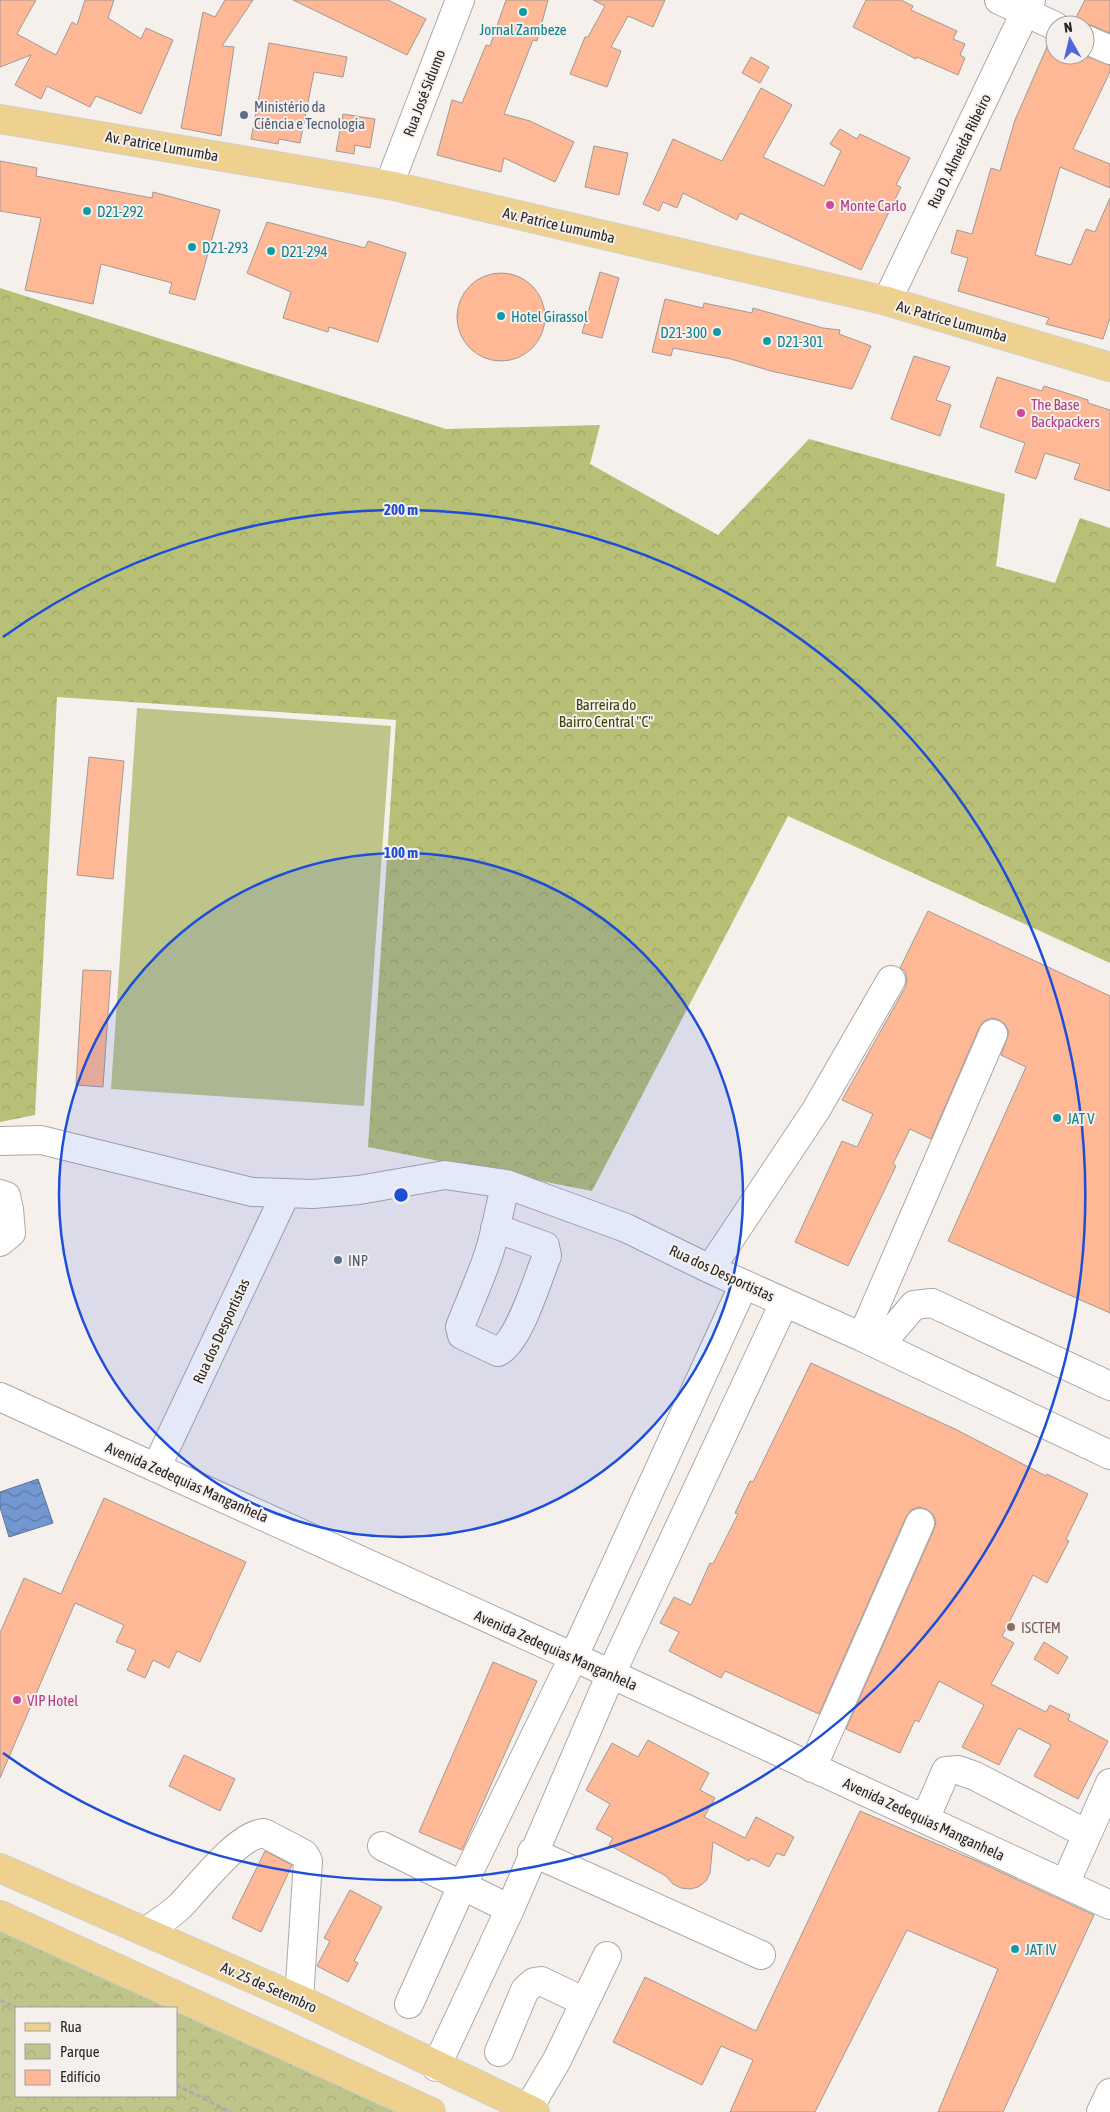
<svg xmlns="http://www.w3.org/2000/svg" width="1110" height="2112" font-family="'Asap Condensed',sans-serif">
<defs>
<pattern id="forest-crowns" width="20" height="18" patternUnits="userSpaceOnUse" patternTransform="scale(1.25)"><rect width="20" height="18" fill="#b8bf76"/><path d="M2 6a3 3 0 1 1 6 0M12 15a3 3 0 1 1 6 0" fill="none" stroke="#9ea466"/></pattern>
<pattern id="park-crowns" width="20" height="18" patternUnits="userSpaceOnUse" patternTransform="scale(1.25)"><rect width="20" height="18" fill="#bfc58a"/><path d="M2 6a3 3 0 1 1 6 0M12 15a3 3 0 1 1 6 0" fill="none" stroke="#a4a977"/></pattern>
<pattern id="water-waves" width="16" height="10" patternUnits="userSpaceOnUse" patternTransform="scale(1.25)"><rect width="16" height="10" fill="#7397d0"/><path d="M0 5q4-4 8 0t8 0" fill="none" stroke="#5e7ba9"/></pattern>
</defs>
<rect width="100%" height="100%" fill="#f6f0ed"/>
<!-- forest -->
<path fill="url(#forest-crowns)" d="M0,288l446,141 154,-4 -10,39 128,71 91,-96 196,55 -9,72 59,17 25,-65 30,10v435l-322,-147 -196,375 -224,-44 28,-427 -339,-23 -22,418 -35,7z"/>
<!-- park -->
<path fill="url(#park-crowns)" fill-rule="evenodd" d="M0,1927l411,185h-411zM16,2008h160v88h-160z"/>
<!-- pitch -->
<path fill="#bfc58a" d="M137,708l254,18 -27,380 -253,-17z"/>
<!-- water -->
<path fill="url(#water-waves)" stroke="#5c759d" d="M38,1479l15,44 -44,14 -9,-30v-15z"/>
<!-- building -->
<path fill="#feb895" stroke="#9f9a97" d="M0,0h36l-19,34 39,21 16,-33 5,3 8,-25h29l-6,18 33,21 5,-11 27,12 -32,74 -45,-18 -6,11 -43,-21 -6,13 -26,-14 16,-30 -31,12z
M225,0h28l-31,46 12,1 -13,89 -40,-8 22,-116 12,5z
M293,0h95l38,19 -19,36z
M506,0h42l-11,41 -4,-1 -29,74 26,7 44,21 -19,40 -51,-24 -3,14 -64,-17 15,-55 10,3 24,-58 4,1z
M593,0h72l-12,27 -25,-11 -17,31 10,4 -14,36 -37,-13 15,-37h3l17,-31z
M866,0h35l12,6 -2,4 46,21 -4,8 12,5 -5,11 5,3 -7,17 -41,-18 -1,2 -63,-32z
M1085,0h25v33l-19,-8h-19z
M1050,40l5,1v14h28l27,10v7l-37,77 37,15v24l-50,-21 -25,88 36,10 15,-36 9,3 15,-34v120l-7,21 -57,-15 3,-6 -91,-27 10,-33 -17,-5 6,-23 15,4 19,-66 9,3 15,-51z
M269,43l78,14 -4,20 -29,-5 -14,71 -21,-4 -1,5 -27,-5z
M751,57l18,10 -9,16 -18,-10z
M761,88l31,17 -29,52 61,29 17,-35 -11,-7 10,-15 17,10 3,-5 50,24 -14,27 5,2 -40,83 -121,-57 -3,7 -54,-27 -6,15 -14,-6 -4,9 -16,-7 30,-65 49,22z
M343,114l32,5 -5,29 -15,-3 -1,9 -18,-3z
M594,146l34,7 -9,42 -34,-8z
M0,161l37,7 -1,8 116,22 1,-6 67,18 -25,90 -26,-7 3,-10 -71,-19 -8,40 -68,-14 16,-72 -41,-7z
M267,222l98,26 3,-7 38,12 -28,89 -49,-15 -1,5 -45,-14 8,-26 -44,-19z
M600,272l19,6 -17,60 -20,-5z
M457 317a44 44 0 1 1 88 0a44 44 0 1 1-88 0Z
M665,299l38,9 1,-5 48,10 1,-5 70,20 17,2 -1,4 32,12 -19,43 -81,-18 -40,-12 -58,-11 -2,8 -19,-4z
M914,356l36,11 -14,33 15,5 -11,31 -49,-17z
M997,377l45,14 2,-5 44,14v3l22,7v81l-36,-12 6,-15 -35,-11 -9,26 -21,-7 10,-29 -45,-16z
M89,757l35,4 -11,118 -36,-4z
M928,911l182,85v317l-162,-72 78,-174 -25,-12 8,-22 -4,-9 -6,-4 -7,-2 -8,3 -5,7 -48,111 -21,-10 -17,35 3,2 -48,100 -53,-24 47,-101 15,6 16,-33 -31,-14 63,-112 2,-8 -2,-9 -5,-3z
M83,970l28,1 -8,116 -27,-2z
M811,1363l144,66 91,47 1,-2 41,20 -22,45 3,2 -22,42 -14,-8 -31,61 12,7 -23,41 55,28 4,-7 20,10 -2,5 40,21 -30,58 -44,-23 17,-31 -33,-17 -19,37 -37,-18 22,-42 -45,-24 -20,41 -4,-2 -15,33 -54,-24 88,-200 2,-7 -3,-8 -7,-5 -7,-2 -8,3 -5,7 -87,197 -94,-43 -4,7 -52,-27 10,-19 -19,-9 14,-26 17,8 19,-42 3,1 25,-50 -3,-1 15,-32 3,1z
M104,1498l142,64 -46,100 -23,-11 -8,17 -16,-8 -8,18 -18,-8 9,-20 -20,-8 8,-17 -49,-22 -75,175v-145l24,-55 37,16z
M1044,1642l24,15 -10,17 -24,-15z
M493,1662l44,19 -75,169 -43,-18z
M648,1740l61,33 -9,17 15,8 -11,19 41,21 11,-21 38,20 -10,19 -7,-3 -8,14 -18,-9 -2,3 -36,-19 -3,31 -4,8 -8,6 -8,2 -9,-1 -8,-4 -7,-8 -57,-31 4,-7 -17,-9 14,-25 -24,-14 26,-47 26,14z
M184,1755l51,24 -15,32 -51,-25z
M860,1811l119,51 115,53 -91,197h-65l60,-143 -91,-39 -92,182h-85l23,-52 -32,-14 -19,39 -89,-43 32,-65 111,54z
M265,1851l27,14 -31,67 -29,-14z
M350,1890l32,17 -28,54 4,2 -10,19 -31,-16 13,-25 -6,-3z"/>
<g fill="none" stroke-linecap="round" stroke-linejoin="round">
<defs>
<path id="minor" d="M999,0l56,26
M1085,39l25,11
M389,185l71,-185
M887,301l144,-301
M0,1141l41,-1 211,52 61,2 46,-4 86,-15 61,9 120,44 84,41 152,68 248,118
M0,1194l6,2 3,13 2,24 -11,9
M495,1228l50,18 2,10c-10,23 -27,85 -49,96l-36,-17 -2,-8c9,-24 20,-47 28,-71 8,-23 11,-48 18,-72
M710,1269l106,-159 75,-130
M862,1337l131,-303
M880,1345l34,-40 18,-2 178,83
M0,1397l611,277 499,231
M156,1468l130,-275
M812,1768l108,-245
M925,1819l21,-48 12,-1 17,6 112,58
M382,1846l128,63
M532,1852l229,103
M1065,1884l45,-101
M146,1932c11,-9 24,-16 34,-26 18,-18 58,-72 84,-73l40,21 4,7 -9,138
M409,2004l53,-118 111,-228 171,-374
M499,2052l26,-62 9,-8 7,-1 44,21
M436,2067l74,-158 101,-235 173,-371
M528,2109l29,-49 50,-104
M1101,2112l9,-19"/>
<path id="major" d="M0,119l389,66 498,116 223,66
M0,1868l299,131 236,113
M0,1915l431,197"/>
</defs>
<!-- minor casing -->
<use href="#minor" stroke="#ada8a6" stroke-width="30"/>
<!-- major casing -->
<use href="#major" stroke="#d0cfcf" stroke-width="30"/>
<!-- path -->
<path stroke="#afaba8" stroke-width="3" stroke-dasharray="5 2.5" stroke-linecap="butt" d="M0,2000l18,8
M176,2085l55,27"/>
<!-- minor -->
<use href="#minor" stroke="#fff" stroke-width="28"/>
<!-- major -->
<use href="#major" stroke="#eed18e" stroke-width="28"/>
</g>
<!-- distance rings -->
<circle cx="401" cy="1195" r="342" fill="#1d4ed8" fill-opacity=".12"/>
<g fill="none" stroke="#1d4ed8" stroke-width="2.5">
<circle cx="401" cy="1195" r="342"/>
<path d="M3 637A685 685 0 1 1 3 1753"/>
</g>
<!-- markers -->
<g fill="#0f9aa8" stroke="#f6f0ed" stroke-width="2">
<circle cx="523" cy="12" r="5"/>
<circle cx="87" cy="211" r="5"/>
<circle cx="192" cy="247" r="5"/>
<circle cx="271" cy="251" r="5"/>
<circle cx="501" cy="316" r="5"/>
<circle cx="717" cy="332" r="5"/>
<circle cx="767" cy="341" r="5"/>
<circle cx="1057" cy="1118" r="5"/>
<circle cx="1015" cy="1949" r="5"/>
</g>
<g fill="#5c6f8a" stroke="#f6f0ed" stroke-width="2">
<circle cx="244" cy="115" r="5"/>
<circle cx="338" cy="1260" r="5"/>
</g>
<g fill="#d1479c" stroke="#f6f0ed" stroke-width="2">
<circle cx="830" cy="205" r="5"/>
<circle cx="1021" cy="413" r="5"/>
<circle cx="17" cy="1700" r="5"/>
</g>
<circle fill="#8d6e63" stroke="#f6f0ed" stroke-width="2" cx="1011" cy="1627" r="5"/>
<g text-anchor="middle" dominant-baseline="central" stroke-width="4" stroke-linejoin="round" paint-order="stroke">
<!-- culture labels -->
<g font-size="15" fill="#0d838f" stroke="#f6f0ed" text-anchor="start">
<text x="523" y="29" text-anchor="middle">Jornal Zambeze</text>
<text x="97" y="211">D21-292</text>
<text x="202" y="247">D21-293</text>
<text x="281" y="251">D21-294</text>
<text x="511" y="316">Hotel Girassol</text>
<text x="707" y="332" text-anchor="end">D21-300</text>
<text x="777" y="341">D21-301</text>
<text x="1067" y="1118">JAT V</text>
<text x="1025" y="1949">JAT IV</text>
</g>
<!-- street labels -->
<g font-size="15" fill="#282625" stroke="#f6f0ed">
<text transform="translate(424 93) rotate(-69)">Rua José Sidumo</text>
<text transform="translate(162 146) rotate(10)">Av. Patrice Lumumba</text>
<text transform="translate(959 151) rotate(-64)">Rua D. Almeida Ribeiro</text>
<text transform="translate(559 225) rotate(13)">Av. Patrice Lumumba</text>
<text transform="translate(952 321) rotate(16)">Av. Patrice Lumumba</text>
<text transform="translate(722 1273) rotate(25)">Rua dos Desportistas</text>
<text transform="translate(221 1331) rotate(-65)">Rua dos Desportistas</text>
<text transform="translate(187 1482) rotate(24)">Avenida Zedequias Manganhela</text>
<text transform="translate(556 1650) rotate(24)">Avenida Zedequias Manganhela</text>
<text transform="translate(924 1819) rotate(25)">Avenida Zedequias Manganhela</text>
<text transform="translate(269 1987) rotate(24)">Av. 25 de Setembro</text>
</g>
<!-- service labels -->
<g font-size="15" fill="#4e5e75" stroke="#f6f0ed" text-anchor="start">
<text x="254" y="106">Ministério da<tspan x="254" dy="17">Ciência e Tecnologia</tspan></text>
<text x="348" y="1260">INP</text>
</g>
<!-- hotel labels -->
<g font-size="15" fill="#b23c85" stroke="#f6f0ed" text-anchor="start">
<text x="840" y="205">Monte Carlo</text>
<text x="1031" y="404">The Base<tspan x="1031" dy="17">Backpackers</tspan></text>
<text x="27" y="1700">VIP Hotel</text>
</g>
<!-- park labels -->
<g font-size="15" fill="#3e4108" stroke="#f6f0ed">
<text x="606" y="704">Barreira do<tspan x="606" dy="17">Bairro Central "C"</tspan></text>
</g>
<!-- education labels -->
<g font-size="15" fill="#785e54" stroke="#f6f0ed" text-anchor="start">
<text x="1021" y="1627">ISCTEM</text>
</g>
</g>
<circle cx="401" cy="1195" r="8" fill="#1d4ed8" stroke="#f6f0ed" stroke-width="2.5"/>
<g font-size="15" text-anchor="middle" font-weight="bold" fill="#1d4ed8" stroke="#f6f0ed" stroke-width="4" stroke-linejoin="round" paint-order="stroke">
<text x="401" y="515">200 m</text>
<text x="401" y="858">100 m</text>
</g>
<!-- legend -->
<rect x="15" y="2007" width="162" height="90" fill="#f6f0ed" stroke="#a49f9d"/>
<rect x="25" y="2023" width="25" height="8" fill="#eed18e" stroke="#a49f9d"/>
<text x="60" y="2032" font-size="15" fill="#282625">Rua</text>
<rect x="25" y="2044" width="25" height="15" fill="url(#park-crowns)" stroke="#a49f9d"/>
<text x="60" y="2057" font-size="15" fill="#282625">Parque</text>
<rect x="25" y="2070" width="25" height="15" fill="#feb895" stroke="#a49f9d"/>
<text x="60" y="2082" font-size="15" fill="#282625">Edifício</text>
<!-- north arrow -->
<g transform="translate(1070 40) rotate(352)"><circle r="24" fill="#f6f0ed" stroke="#a49f9d"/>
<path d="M0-4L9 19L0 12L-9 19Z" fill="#4f65da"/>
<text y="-8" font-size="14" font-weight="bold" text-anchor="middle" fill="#282625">N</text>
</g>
</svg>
